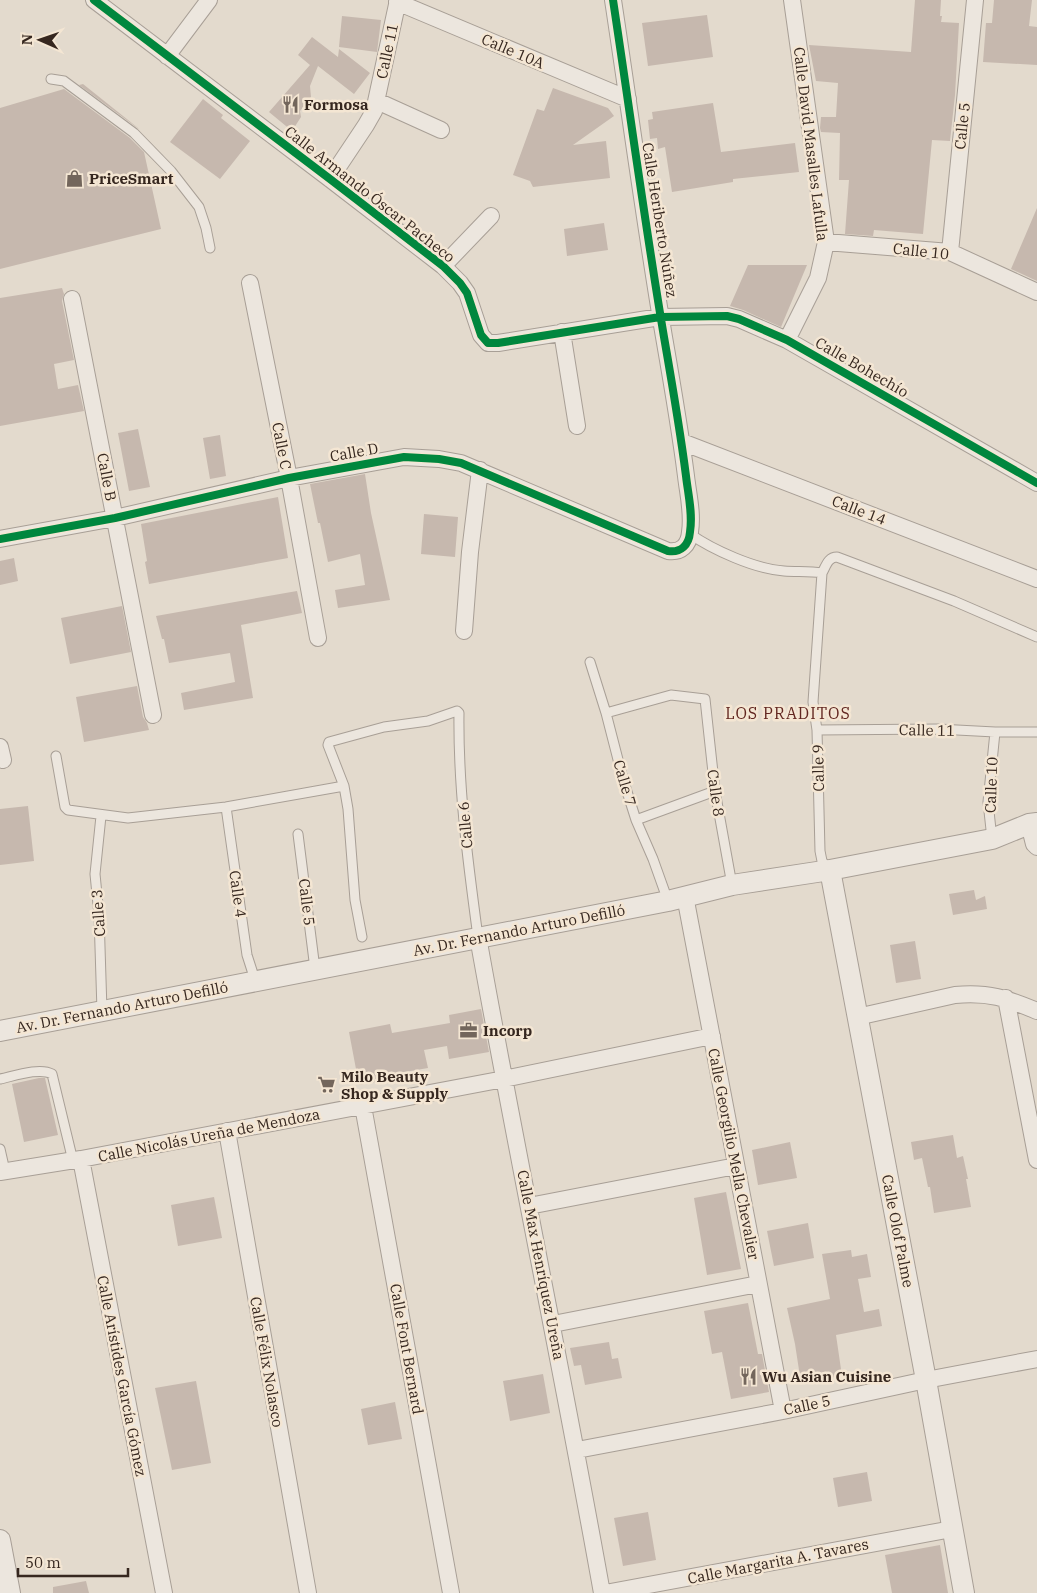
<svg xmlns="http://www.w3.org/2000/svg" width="1037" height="1593" font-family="'IBM Plex Serif',serif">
<rect width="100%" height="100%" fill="#e3dacd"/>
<!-- building -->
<path fill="#c6b8ae" d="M915,0h26l-1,16h2l-1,6 18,1 -4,72 -5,46 -18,-1 -9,94 -49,-4 -1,6 -28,-2 4,-54h-10l1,-47 -19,-1 -1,-4 1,-11h15l2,-34 -22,-2 -7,-36 102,7z
M994,0h38l-3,26 8,1v38l-54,-3 3,-39h6z
M707,15l6,42 -65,9 -6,-43z
M342,16l39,4 -4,32 -38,-5z
M312,37l26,20 1,-8 31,24 -16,21 -36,-28 -8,20 1,11 -11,14 1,6 -9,14 -23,-19 41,-47 -12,-10z
M83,84l55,44 1,1 -60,-44z
M553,88l55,20 6,8 -41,29 33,-4 4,37 -77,9 -3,-6 -17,-6 24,-66 7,2z
M64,89l66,49 14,14 17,77 -161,40v-161z
M203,99l20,16 -2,3 29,23 -30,38 -50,-37z
M713,103l8,49 74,-9 4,29 -66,7v3l-61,10 -7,-45 -7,2 -1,-11 -7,1 -2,-19 5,-1 -1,-7z
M1037,208v73l-26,-12z
M604,223l4,27 -41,6 -3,-27z
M748,265h59l-26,62 -38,-17 -13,-4z
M62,288l2,6 -2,7 12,59 -20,4 4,25 20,-4 6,26 -84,15v-128z
M138,429l12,58 -21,4 -11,-58z
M220,435l6,41 -16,3 -7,-41z
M365,474l6,39 19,87 -52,8 -3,-18 30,-5 -5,-31 -32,8 -8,-39h-2l-8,-39z
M278,497l10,61 -139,26 -4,-22 2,-1 -6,-37z
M424,514l34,3 -3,40 -34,-3z
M14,558l4,23 -18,4v-24z
M297,591l5,22 -61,12 12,73 -69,12 -3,-17 54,-11 -5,-29 -61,10 -5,-24h-2l-6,-23z
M122,606l9,46 -61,12 -9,-46z
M137,686l6,31 4,6 2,7 -65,12 -8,-45z
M28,806l6,55 -34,4v-56z
M974,890l2,10 9,-4 2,13 -34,6 -4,-21z
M915,941l6,38 -25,4 -6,-38z
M481,1009l8,43 -40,7 -2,-13 -23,4 4,18 -29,5 1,5 -41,7 -10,-53 41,-8 2,9 58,-10 -1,-8z
M39,1078h6l13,57 -34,7 -12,-58z
M953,1135l4,23 6,-2 5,23h-2l5,28 -37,6 -4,-26h-2l-6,-29 -8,2 -3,-18z
M790,1142l7,36 -39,7 -6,-35z
M726,1192l15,77 -34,6 -13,-77z
M214,1197l8,41 -44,8 -7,-41z
M808,1223l6,35 -40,8 -7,-35z
M851,1250l1,7 15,-3 4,23 -13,2 6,33 15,-3 3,17 -46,9 6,41 -41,7 -6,-39 -8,-36 43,-9 -8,-45z
M748,1303l10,51h4l7,38 -38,7 -9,-47 -10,2 -8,-43z
M609,1342l3,17 6,-1 4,20 -37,7 -4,-20 -7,1 -4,-18z
M543,1374l7,39 -40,8 -7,-40z
M196,1381l15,82 -39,7 -17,-82z
M395,1402l7,37 -34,6 -7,-36z
M867,1472l5,29 -34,6 -5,-29z
M648,1512l8,48 -33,6 -9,-48z
M940,1545l8,48h-56l-7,-38z
M86,1581l3,12h-36v-6z"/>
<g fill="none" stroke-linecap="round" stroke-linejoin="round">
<defs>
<path id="service" d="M51,79l13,2 70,52 37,38 28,36 7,21 4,20
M690,534c23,16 65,35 94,37 13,1 25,0 38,2
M590,662l16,51 17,66 13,41 17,39 15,42
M606,713l65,-18 34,4 10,92 17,94
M817,730l121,-1 57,3h42
M56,756l9,51 3,3 60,8 98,-11 118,-21
M226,807l21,148 8,25
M101,816l-6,58 4,41 3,96
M636,820l79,-29
M298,834l17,135
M992,839l-4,-37 7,-70
M829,870l-7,-9 -2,-10 -3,-121 -4,-28 9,-129c4,-7 6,-16 15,-16l117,44 83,36
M362,937l-7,-37 -7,-91 -4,-23 -16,-41 1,-3 55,-15 44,-6 29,-10 2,2c-1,75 9,150 19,224
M0,1079c14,-3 40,-12 52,-5l21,87
M0,1149l5,22"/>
<path id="minor" d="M94,0l236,179 113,87 17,17 7,10 14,42 7,8h10l162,-26 67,-1 12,3 48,21 250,143
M397,2l231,97
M167,56l42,-56
M377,101l64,29
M330,179l36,-54 8,-14 24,-111
M826,242l124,10 87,40
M950,252l25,-252
M443,266l48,-50
M250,283l39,195 29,160
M72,299l81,416
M562,332l15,94
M787,340l31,-62 8,-36 -34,-242
M682,442l355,137
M0,539l115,-21 174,-40 115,-21 35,2 22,4 207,88c13,2 21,-6 22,-19 3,-19 -2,-38 -4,-56 -6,-47 -14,-93 -22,-139 -19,-112 -34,-225 -51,-337
M464,631l6,-79 10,-82
M0,747l3,13
M1029,824l5,20 3,3
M685,896l98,515
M478,937c39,219 85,437 124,656
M1006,998l31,162
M857,1017l98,-22c34,-3 51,3 82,16
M363,1106l88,487
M227,1131l81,462
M81,1159l83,434
M0,1172l81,-13 423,-80 208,-43
M529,1206l207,-40
M553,1324l205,-40
M577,1450l206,-39 143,-31 111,-21
M605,1593l347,-64"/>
<path id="tertiary" d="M830,870l96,510 38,213
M0,1031l668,-130 64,-16 98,-15 162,-31 37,-15 8,-1
M0,1540l10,53"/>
</defs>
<!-- service casing -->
<use href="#service" stroke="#a89f96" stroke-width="11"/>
<!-- minor casing -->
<use href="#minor" stroke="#a89f96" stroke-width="18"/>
<!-- tertiary casing -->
<use href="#tertiary" stroke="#a89f96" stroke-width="22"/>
<!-- service -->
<use href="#service" stroke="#ece6de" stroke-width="9"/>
<!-- minor -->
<use href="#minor" stroke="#ece6de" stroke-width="16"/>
<!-- tertiary -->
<use href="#tertiary" stroke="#ece6de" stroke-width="20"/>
<defs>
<path id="cycleway" d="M94,0l236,179 113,87 17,17 7,10 14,42 7,8h10l162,-26 67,-1 12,3 48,21 250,143
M0,539l115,-21 174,-40 115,-21 35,2 22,4 207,88c13,2 21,-6 22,-19 3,-19 -2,-38 -4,-56 -6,-47 -14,-93 -22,-139 -19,-112 -34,-225 -51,-337"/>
</defs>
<!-- cycleway casing -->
<use href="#cycleway" stroke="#f4e6d3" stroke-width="11"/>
<!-- cycleway -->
<use href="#cycleway" stroke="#00873e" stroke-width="8"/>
</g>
<!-- icons -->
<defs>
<symbol id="restaurant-bare" viewBox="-9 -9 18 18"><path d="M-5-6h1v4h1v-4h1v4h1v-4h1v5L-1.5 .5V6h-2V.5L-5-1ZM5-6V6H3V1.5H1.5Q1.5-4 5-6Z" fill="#73665c" stroke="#f4e6d3" stroke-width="2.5" paint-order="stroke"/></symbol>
<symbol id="shop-bare" viewBox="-9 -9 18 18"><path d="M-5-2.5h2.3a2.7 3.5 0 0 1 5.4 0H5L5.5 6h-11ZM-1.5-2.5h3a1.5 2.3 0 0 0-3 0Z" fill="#73665c" stroke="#f4e6d3" stroke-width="2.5" paint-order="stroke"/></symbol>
<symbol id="office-bare" viewBox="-9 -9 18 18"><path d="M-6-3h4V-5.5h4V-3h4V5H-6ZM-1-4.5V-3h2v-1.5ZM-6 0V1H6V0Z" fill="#73665c" stroke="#f4e6d3" stroke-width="2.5" paint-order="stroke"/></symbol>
<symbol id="supermarket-bare" viewBox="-9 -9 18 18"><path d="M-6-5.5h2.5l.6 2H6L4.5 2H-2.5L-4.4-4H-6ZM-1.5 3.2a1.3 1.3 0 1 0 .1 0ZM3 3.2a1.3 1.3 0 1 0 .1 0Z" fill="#73665c" stroke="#f4e6d3" stroke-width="2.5" paint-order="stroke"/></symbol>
</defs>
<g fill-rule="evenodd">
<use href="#restaurant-bare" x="278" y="92" width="25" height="25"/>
<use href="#shop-bare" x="62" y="166" width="25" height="25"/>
<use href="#office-bare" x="456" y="1018" width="25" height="25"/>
<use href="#supermarket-bare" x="314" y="1072" width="25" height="25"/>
<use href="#restaurant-bare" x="736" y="1364" width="25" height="25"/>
</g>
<g text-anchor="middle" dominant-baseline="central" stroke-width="5" stroke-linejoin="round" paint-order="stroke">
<!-- street labels -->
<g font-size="15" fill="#36271f" stroke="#f4e6d3">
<text transform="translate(387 51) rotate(-78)">Calle 11</text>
<text transform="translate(513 51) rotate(23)">Calle 10A</text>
<text transform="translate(962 126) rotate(-84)">Calle 5</text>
<text transform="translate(811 144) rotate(83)">Calle David Masalles Lafulla</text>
<text transform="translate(370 194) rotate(38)">Calle Armando Óscar Pacheco</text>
<text transform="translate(660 220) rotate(81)">Calle Heriberto Núñez</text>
<text transform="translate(921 251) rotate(6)">Calle 10</text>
<text transform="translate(862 367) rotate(30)">Calle Bohechío</text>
<text transform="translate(282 446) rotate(79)">Calle C</text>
<text transform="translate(354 452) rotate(-10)">Calle D</text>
<text transform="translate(107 477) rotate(79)">Calle B</text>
<text transform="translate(859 510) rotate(21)">Calle 14</text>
<text transform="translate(927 730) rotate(1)">Calle 11</text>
<text transform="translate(818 768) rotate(-91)">Calle 9</text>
<text transform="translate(625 783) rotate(74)">Calle 7</text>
<text transform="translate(991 785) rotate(-88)">Calle 10</text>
<text transform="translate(716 793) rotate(82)">Calle 8</text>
<text transform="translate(465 825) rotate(-95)">Calle 6</text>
<text transform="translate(238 894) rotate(82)">Calle 4</text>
<text transform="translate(307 902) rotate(83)">Calle 5</text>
<text transform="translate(98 913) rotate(-94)">Calle 3</text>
<text transform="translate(519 930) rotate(-11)">Av. Dr. Fernando Arturo Defilló</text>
<text transform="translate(122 1007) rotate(-11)">Av. Dr. Fernando Arturo Defilló</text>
<text transform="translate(209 1135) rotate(-11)">Calle Nicolás Ureña de Mendoza</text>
<text transform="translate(734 1154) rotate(79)">Calle Georgilio Mella Chevalier</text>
<text transform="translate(898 1231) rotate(79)">Calle Olof Palme</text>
<text transform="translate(541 1265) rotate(79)">Calle Max Henríquez Ureña</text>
<text transform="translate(407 1349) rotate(80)">Calle Font Bernard</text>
<text transform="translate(267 1362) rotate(80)">Calle Félix Nolasco</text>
<text transform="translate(122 1376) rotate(79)">Calle Arístides García Gómez</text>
<text transform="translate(807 1405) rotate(-12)">Calle 5</text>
<text transform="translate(778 1561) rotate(-11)">Calle Margarita A. Tavares</text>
</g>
<!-- poi labels -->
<g font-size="15" font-weight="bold" fill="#36271f" stroke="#f4e6d3" text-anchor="start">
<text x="304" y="104">Formosa</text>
<text x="89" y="178">PriceSmart</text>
<text x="483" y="1030">Incorp</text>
<text x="341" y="1076">Milo Beauty<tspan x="341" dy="17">Shop &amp; Supply</tspan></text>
<text x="762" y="1376">Wu Asian Cuisine</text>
</g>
<!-- neighbourhood labels -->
<g font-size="16" letter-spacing="1" fill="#612620" stroke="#f4e6d3">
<text x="788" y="713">LOS PRADITOS</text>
</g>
</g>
<!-- north arrow -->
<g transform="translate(40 40) rotate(272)" stroke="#f4e6d3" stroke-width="4" paint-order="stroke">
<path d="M0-4L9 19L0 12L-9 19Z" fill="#36271f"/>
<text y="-8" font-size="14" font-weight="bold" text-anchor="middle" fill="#36271f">N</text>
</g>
<!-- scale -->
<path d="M18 1568v8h110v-8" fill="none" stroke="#36271f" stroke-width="2.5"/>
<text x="25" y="1568" font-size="15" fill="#36271f" stroke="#f4e6d3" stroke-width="4" paint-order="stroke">50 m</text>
</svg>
